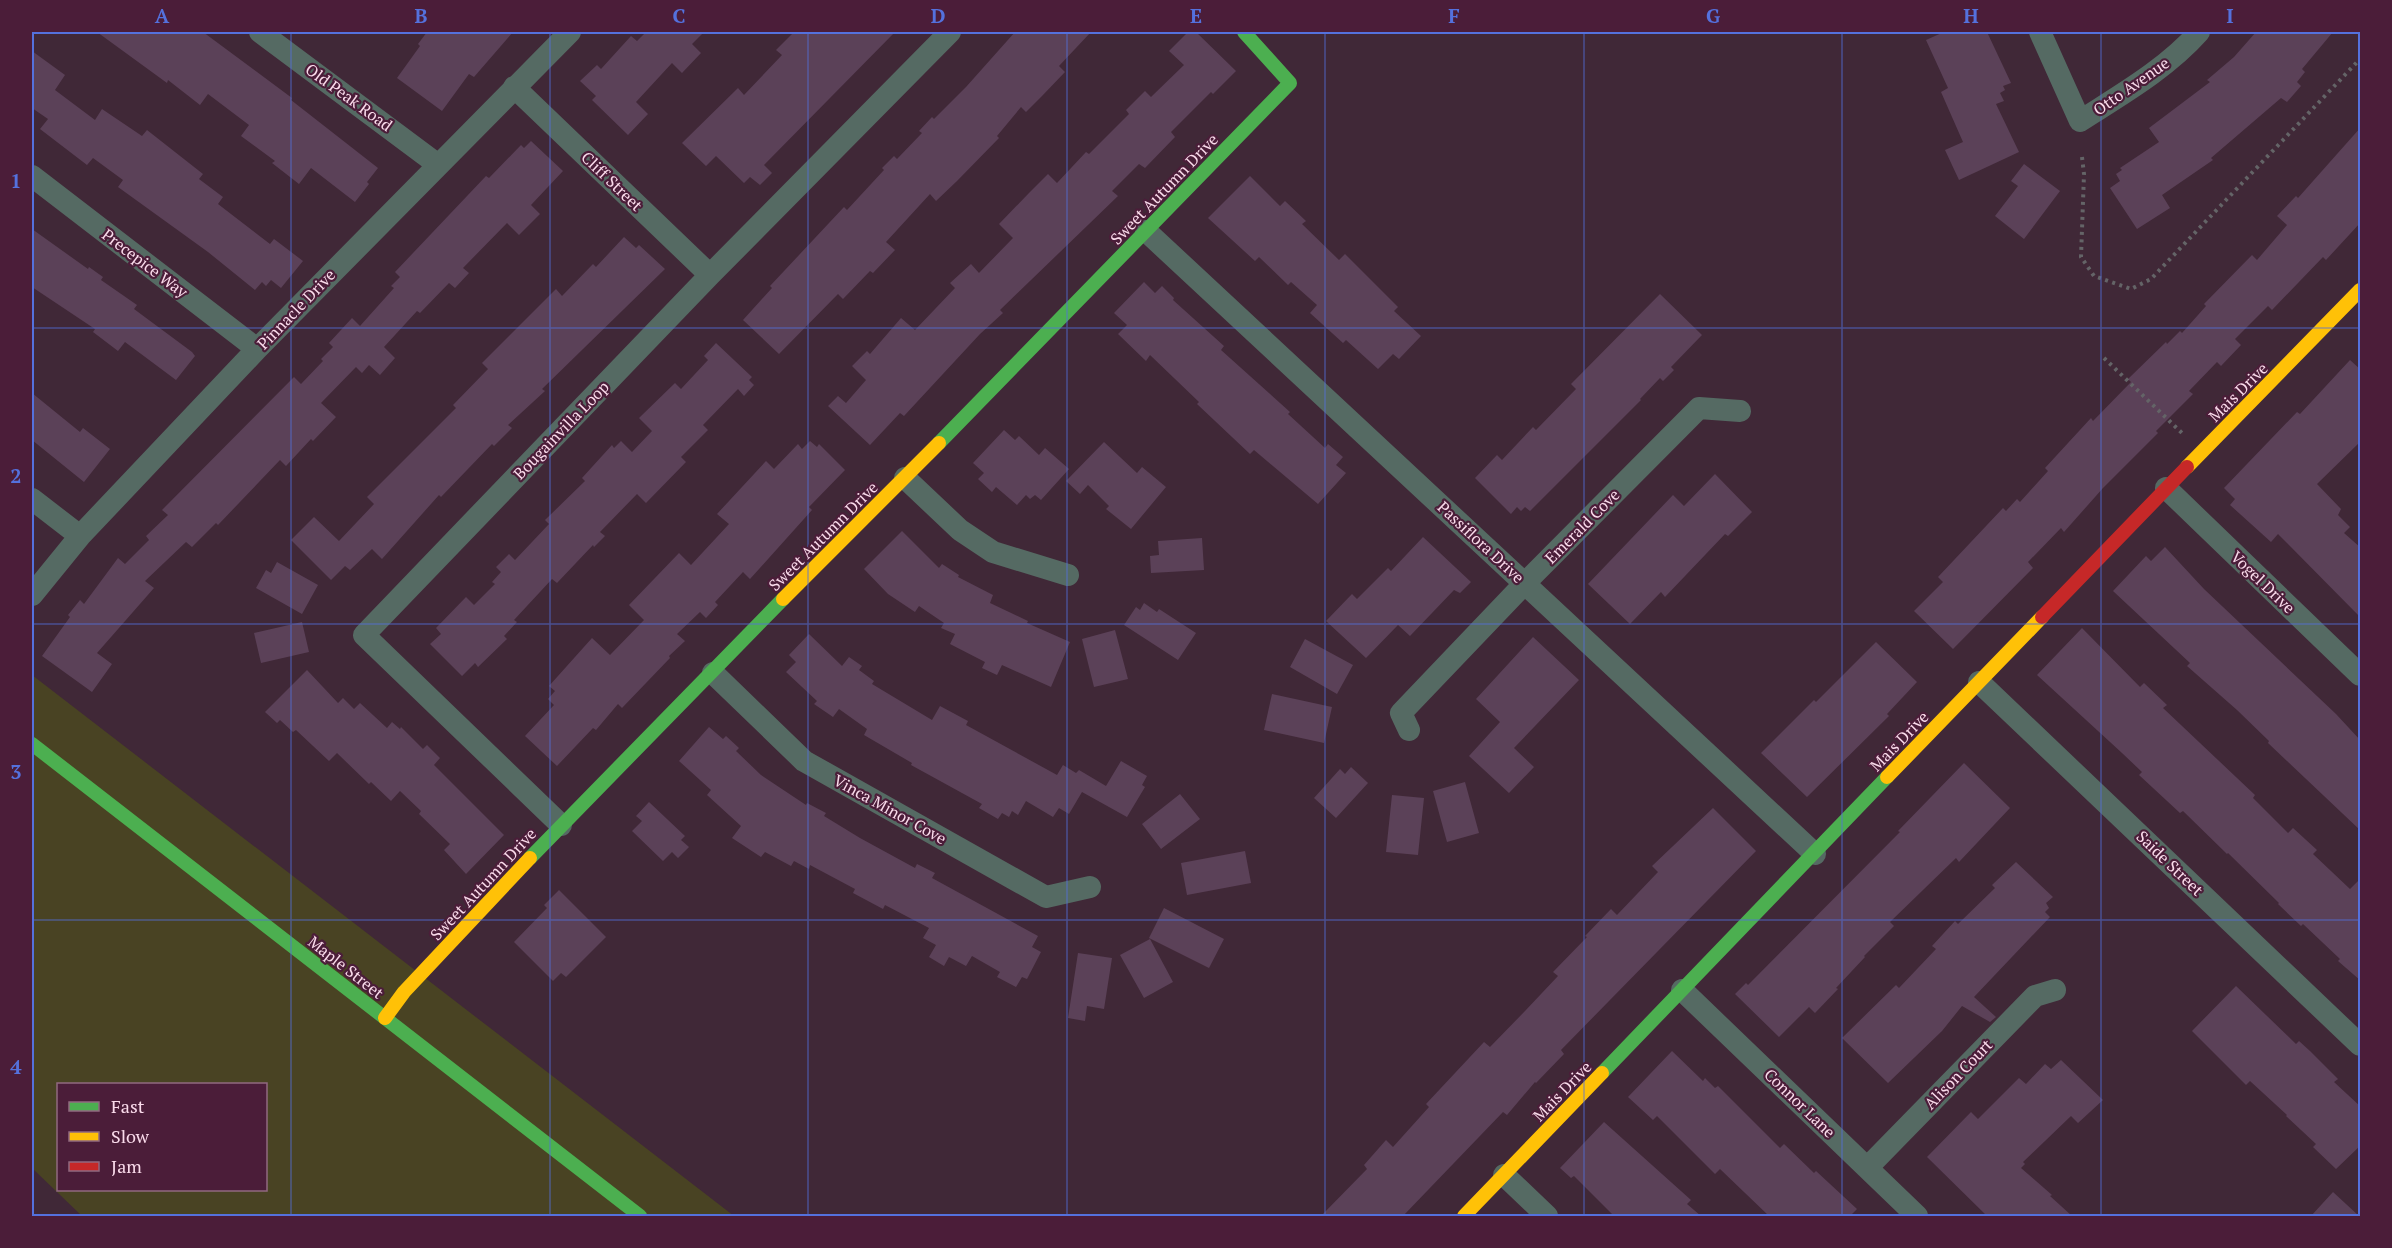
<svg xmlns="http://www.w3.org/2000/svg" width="2392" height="1248" font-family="'PT Serif',serif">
<rect width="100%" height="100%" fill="#402837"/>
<!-- green -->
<path fill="#494323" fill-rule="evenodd" d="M32,675l702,541h-652l-50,-48zM58,1084h208v106h-208z"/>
<!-- building -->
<path fill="#5b4158" d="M97,32h106l89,66 -1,2 87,68 -11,14 2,2 -14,18 -44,-34 -12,16 -27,-21 3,-2 -34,-25 8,-11 -41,-31 -8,11 -32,-25 -1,3z
M427,32h86l-39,45 -5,-3 -27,37 -45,-33 23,-32 -2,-2z
M646,32h58l-12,12 9,9 -19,20 -10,-10 -36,39 12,12 -20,21 -36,-35 4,-4 -16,-15 17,-16 4,4 30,-33 6,5z
M794,32h101l-131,133 8,8 -12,12 -10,-8 -6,6 -28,-27 -10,10 -24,-23 56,-55 6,7 38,-40 -6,-5z
M1015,32h76l-32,34 6,6 -23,24 -16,16 -5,-5 -24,29 2,2 -42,43 -21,20 -6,-7 -44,48 9,8 -22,23 -3,-2 -27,28 -5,-5 -59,60 -36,-34 29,-32 -2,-2 74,-79 3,3 37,-40 -2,-2 12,-12 3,3 25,-26 -3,-2 13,-14 2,2 32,-32z
M1188,32h8l40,39 -23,23 -2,-2 -40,40 4,5 -30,31 -6,-4 -27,27 6,5 -118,114 3,3 -23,21 -76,82 -4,-3 -30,32 -42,-39 10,-10 8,7 20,-23 -14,-14 15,-15 3,3 31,-36 14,12 40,-42 -5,-5 21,-19 8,9 34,-35 -14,-14 30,-31 19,-19 9,9 29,-31 3,2 40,-40 -3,-4 19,-19 6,6 33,-32 -15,-14z
M1944,32h43l24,51 -8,3 2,4 -5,3 4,8 -8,3 23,48 -60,28 -14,-30 18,-8 -22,-50 7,-4 -22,-48z
M2256,32h77l-31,37 3,3 -8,10 4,4 -14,16 -6,-4 -70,60 2,2 -51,35 8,13 -33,21 -27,-41 10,-7 -4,-7 6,-4 -2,-2 39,-26 -10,-14 61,-46 -3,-2 27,-23z
M32,51l33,24 -10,15 40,30 7,-11 40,27 5,-6 56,44 -4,5 24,18 -5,7 52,40 4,-5 29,22 -22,27 -10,-8 -5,6 -4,-4 -7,8 -47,-38 -90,-65 5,-7 -30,-22 -6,7 -47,-36 8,-10 -16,-11z
M2361,127v95l-35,38 -3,-3 -51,53 -4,-4 -33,33 6,6 -20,21 -4,-4 -28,29 4,3 -37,37 2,2 -55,55 -39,44 -3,-4 -33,34 5,6 -80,81 -39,-38 29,-29 -5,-5 65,-69 3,3 11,-12 3,3 28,-31 -3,-3 46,-50 2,3 38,-39 -3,-3 38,-37 1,2 13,-13 2,2 24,-27 -2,-2 48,-49 5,5 30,-35 -10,-9 19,-20 2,2z
M531,141l32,30 -32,34 9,9 -21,21 -12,-12 -44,45 6,5 -14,15 -6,-5 -29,30 -3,-2 -33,36 11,11 -15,17 -11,-10 -7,8 -6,-6 -35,36 15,14 -23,24 -2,-2 -25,27 -6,-6 -62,65 -2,-2 -24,24 -6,-5 -41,39 9,7 -57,65 15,11 -20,28 -50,-36 28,-39 -2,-2 12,-15 4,4 34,-46 7,6 24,-24 -3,-4 22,-21 -6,-5 132,-133 7,7 22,-23 -2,-2 12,-12 -4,-4 23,-25 8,8 34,-38 -3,-2 9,-9 -5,-5 91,-96 3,2 32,-33 3,3z
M2024,164l36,27 -36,48 -29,-23 23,-30 -7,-5z
M1250,176l30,30 5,-5 21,20 -4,3 37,36 6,-6 53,53 -4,4 27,25 -22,23 -6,-5 -15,15 -32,-29 -3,3 -33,-30 7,-8 -26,-23 -3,3 -29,-28 -4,4 -47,-43z
M32,229l56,40 1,-2 14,10 -2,3 36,25 -3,4 58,43 3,4 -19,24 -51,-38 -7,9 -25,-19 2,-3 -63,-42z
M624,237l12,11 3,-3 26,24 -123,120 3,2 -37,34 4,3 -18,18 -2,-2 -51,53 -2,-2 -57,64 -10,-10 -22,21 -5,-4 -14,14 -40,-40 23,-23 25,24 35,-37 -7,-7 89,-89 -3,-3 35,-36 -6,-6 74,-74 6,7 31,-32 3,3z
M1144,282l11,11 7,-7 12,12 -1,2 51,46 -3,4 69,62 -2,2 37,34 3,-4 15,13 -7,8 10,8 -28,31 -64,-54 -4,4 -53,-50 2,-2 -49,-47 -4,6 -28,-27 9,-9 -13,-12z
M1660,294l42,41 -31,32 3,3 -11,11 -3,-3 -20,21 1,1 -111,111 -5,-4 -4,4 -4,-4 -6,7 -36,-36 22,-23 5,5 31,-33 3,3 40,-41 -5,-5z
M716,343l36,34 -3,3 5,5 -10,11 -6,-7 -35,36 5,5 -27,27 5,5 -40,41 -9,-9 -37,38 5,4 -11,11 -1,-2 -36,38 -5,-4 -38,41 3,2 -13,14 3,3 -29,28 -3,-4 -13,13 -32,-32 11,-10 -5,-6 30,-31 8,8 21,-21 -3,-2 9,-10 -5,-5 13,-13 6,6 34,-36 -4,-4 40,-39 -3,-3 30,-33 2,3 7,-7 11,11 20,-21 -13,-13 36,-35 6,6 27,-29 -4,-4z
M2350,360l11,10v71l-44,43 24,25 -3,6 12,12 -6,6 17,15v70l-83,-84 -7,8 -41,-37 5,-6 -11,-11 73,-76 3,2z
M32,393l48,39 3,-4 27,21 -26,33 -52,-42z
M1004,430l11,10 4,-4 20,19 6,-7 24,21 -28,31 -6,-5 -5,4 -4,-4 -9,10 -21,-18 -4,5 -14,-13 6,-6 -11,-10z
M810,441l7,6 2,-3 26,26 -36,37 3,3 -62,69 -7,-7 -28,30 3,3 -12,13 -6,-6 -23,22 8,7 -16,15 1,2 -48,50 -4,-4 -22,26 -3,-2 -36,38 -32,-30 29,-31 -6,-6 7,-8 -6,-5 43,-48 18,17 34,-35 -15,-15 50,-52 12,12 38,-41 -12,-10 49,-53 8,8 24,-25 4,5z
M1104,442l33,31 5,-6 24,20 -35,42 -25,-20 3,-3 -21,-21 -8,9 -14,-13z
M1715,474l37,38 -24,24 -3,-2 -60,63 -4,-5 -31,32 -42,-40 85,-89 11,11z
M902,531l37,37 3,-4 17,11 -1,2 35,18 -3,8 38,18 -1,2 43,19 -19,45 -49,-22 -5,10 -15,-7 3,-6 -35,-18 5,-10 -14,-6 3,-5 -25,-17 -4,6 -27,-18 -24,-25z
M1423,537l48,45 -11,11 -6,-3 -44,46 -12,-11 -32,33 -40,-37 26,-27 5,5 31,-31 3,3z
M1202,538l2,32 -53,3 -1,-17 9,-1 -1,-14z
M2165,547l39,42 132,125 25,27v90l-93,-88 1,-2 -32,-31 -50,-44 3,-3 -77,-72 33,-35 5,5z
M277,562l41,23 -16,29 -46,-26 10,-18 5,3z
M1144,603l13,9 2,-3 37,24 -18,27 -54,-35 12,-18 4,3z
M302,622l7,30 -48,11 -7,-30z
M2082,628l58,59 4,-4 23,22 -4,3 92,87 -2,3 35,35 5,-5 24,22 -4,4 37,35 11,-11v103l-23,-20 2,-2 -37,-35 -2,2 -23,-22 1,-1 -51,-50 -1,1 -44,-43 -3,2 -41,-38 3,-3 -20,-19 -85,-78z
M1115,630l13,49 -34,8 -12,-48z
M809,634l33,32 7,-9 13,9 -3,4 15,11 -2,3 60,36 8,-14 28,15 -2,4 91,50 6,-10 13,8 3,-3 27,16 15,-25 26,15 -5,9 3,2 -18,30 -45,-25 -13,22 -10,-6 -6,9 -27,-16 -8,14 -6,-4 -3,6 -7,-4 -4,6 -19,-11 3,-4 -71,-39 1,-2 -48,-28 3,-6 -28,-20 -6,8 -19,-13 3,-3 -31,-29 10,-10 -7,-7z
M1533,637l46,43 -65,68 20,19 -25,26 -40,-37 31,-34 -24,-23z
M1305,639l48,26 -16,29 -47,-27z
M1876,642l41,40 -30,32 2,2 -82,81 -46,-44 53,-53 2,2z
M307,670l31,33 5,-5 11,11 6,-6 27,25 5,-6 8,7 1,-2 22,22 4,-4 13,13 -6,7 70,70 -38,39 -22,-24 6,-6 -31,-30 2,-3 -21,-20 -9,10 -20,-19 -2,2 -32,-31 -8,8 -33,-31 -3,2 -13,-12 -3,3 -12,-11z
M1272,694l60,13 -8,36 -60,-13z
M709,727l14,12 3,-3 13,12 -3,3 25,24 45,30 1,-2 19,10 -2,3 36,22 55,30 2,-4 18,9 -3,5 106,58 -6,11 9,5 -14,27 -5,-2 -6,10 -19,-10 3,-5 -28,-16 -6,10 -17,-9 -5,9 -15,-9 7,-12 -13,-7 6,-10 -44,-23 -2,4 -30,-16 2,-4 -45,-24 -1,4 -15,-8 -3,5 -26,-14 -4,5 -29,-19 9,-12 -34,-31 4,-5 -32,-29z
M1964,763l46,45 -51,54 -3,-4 -66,64 4,4 -30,30 1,1 -29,31 2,1 -23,24 -6,-6 -30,30 -44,-43 11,-11 2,2 152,-153 -2,-1z
M1351,767l17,16 -32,35 -22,-20 26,-29 5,5z
M1465,782l14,51 -32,9 -14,-51z
M1180,794l20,25 -39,30 -19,-25z
M1392,795l32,3 -6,57 -32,-3z
M649,802l36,34 -4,4 8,7 -11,11 -6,-6 -9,9 -31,-30 10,-10 -6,-5z
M1713,808l43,43 -195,199 3,4 -28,29 -1,-1 -28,33 -4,-3 -100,104h-82l46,-47 -3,-4 22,-25 7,7 36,-40 -3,-3 58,-62 6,5 35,-36 33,-35 -5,-4 34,-35 -2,-1 26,-27 6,6 41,-43 -6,-6z
M1245,851l6,32 -64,12 -6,-32z
M2016,862l37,35 -7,6 3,5 -4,4 5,5 -76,80 22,20 -6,5 -28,-16 -20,25 -54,52 -46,-45 54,-53 3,3 37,-39 -4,-3 23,-25 3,3 37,-36 -3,-3z
M559,890l47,47 -40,40 -5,-4 -8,8 -39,-39 33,-34 -3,-3z
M1164,908l60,31 -15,29 -60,-30z
M1150,939l23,43 -29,16 -24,-43z
M1078,953l34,5 -8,51 -17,-3 -2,15 -17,-3z
M2236,986l60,58 3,-3 11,10 28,28 -4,3 27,25v38l-25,24 -23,-22 3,-3 -30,-28 1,-1 -37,-34 -4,4 -54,-54z
M1672,1051l31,30 2,-3 10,10 3,-2 62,62 4,-4 30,29 2,-2 41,38 -7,7h-81l-49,-47 -5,5 -58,-58 -4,4 -25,-23z
M2061,1060l42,40 -25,23 -7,-7 -48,46 2,2 -4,4 31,27 -2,1 22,20h-85l-60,-59 44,-45 7,7 41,-41 7,6 19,-20 6,5z
M1604,1122l87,78 -4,4 14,12h-87l-40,-40 -3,2 -11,-10z
M2333,1192l26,24h-48z"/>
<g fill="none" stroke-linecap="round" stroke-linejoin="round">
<!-- path -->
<path stroke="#646467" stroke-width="4" stroke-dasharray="3 4.5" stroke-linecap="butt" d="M2082,157l2,17 -3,83 13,19 37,13 20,-10 209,-220
M2104,358l80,77"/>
<!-- street -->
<path stroke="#556a63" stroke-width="22" d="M260,32l177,132
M2040,32l40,89c42,-27 86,-52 119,-89
M514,87l196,188
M32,176l225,173
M1146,231l669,623
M905,478l55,52 33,22 75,23
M2166,488l194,187
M32,499l48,37
M32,595l48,-59 177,-187 313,-317
M713,673l91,88 242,136 44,-10
M1979,682l381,363
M1409,730l-8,-17 124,-130 174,-175 41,3
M561,825l-197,-190 346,-360 240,-243
M1682,990l235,226
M1867,1168l168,-172 20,-6
M1504,1175l43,41"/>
<!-- fast -->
<path stroke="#4caf50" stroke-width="14" d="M939,443l351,-360 -46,-51
M32,744l608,472
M530,858l253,-259
M1602,1073l285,-296"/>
<!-- slow -->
<path stroke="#ffc107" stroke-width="14" d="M2187,467l173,-177
M783,599l156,-156
M1887,777l155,-160
M385,1018l19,-26 126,-134
M1464,1216l138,-143"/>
<!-- jam -->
<path stroke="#c62828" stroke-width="14" d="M2042,617l145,-150"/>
</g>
<!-- grid -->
<path fill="none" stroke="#5471dd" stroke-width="1.5" stroke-opacity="0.55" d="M291,32v1184M550,32v1184M808,32v1184M1067,32v1184M1325,32v1184M1584,32v1184M1842,32v1184M2101,32v1184M32,328h2328M32,624h2328M32,920h2328"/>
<g text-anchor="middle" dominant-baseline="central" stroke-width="4.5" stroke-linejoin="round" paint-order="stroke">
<!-- street labels -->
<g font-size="16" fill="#fadbeb" stroke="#4b1d39">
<text transform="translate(2131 86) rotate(-35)">Otto Avenue</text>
<text transform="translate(349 97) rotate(36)">Old Peak Road</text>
<text transform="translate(612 181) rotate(44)">Cliff Street</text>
<text transform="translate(1164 189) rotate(-46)">Sweet Autumn Drive</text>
<text transform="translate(145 263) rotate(37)">Precepice Way</text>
<text transform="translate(296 309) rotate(-46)">Pinnacle Drive</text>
<text transform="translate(2238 392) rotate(-45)">Mais Drive</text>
<text transform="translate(561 430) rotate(-46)">Bougainvilla Loop</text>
<text transform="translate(1582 526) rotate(-45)">Emerald Cove</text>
<text transform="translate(823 536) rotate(-45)">Sweet Autumn Drive</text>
<text transform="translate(1481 542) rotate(43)">Passiflora Drive</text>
<text transform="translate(2263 582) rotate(44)">Vogel Drive</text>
<text transform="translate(1899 741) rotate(-46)">Mais Drive</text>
<text transform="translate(890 809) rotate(29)">Vinca Minor Cove</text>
<text transform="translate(2170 863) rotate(44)">Saide Street</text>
<text transform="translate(483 884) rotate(-47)">Sweet Autumn Drive</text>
<text transform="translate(346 967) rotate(38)">Maple Street</text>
<text transform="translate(1958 1074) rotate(-46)">Alison Court</text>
<text transform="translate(1562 1091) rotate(-46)">Mais Drive</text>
<text transform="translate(1800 1103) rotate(44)">Connor Lane</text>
</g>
</g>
<!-- border -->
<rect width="2392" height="1248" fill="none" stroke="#4b1d39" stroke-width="66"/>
<!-- legend -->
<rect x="57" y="1083" width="210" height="108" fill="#4b1d39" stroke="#916980" stroke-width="1.5"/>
<rect x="69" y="1102" width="30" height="9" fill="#4caf50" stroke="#916980" stroke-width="1.5"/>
<text x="111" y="1113" font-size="18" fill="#fadbeb">Fast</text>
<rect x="69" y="1132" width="30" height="9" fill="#ffc107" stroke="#916980" stroke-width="1.5"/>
<text x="111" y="1143" font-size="18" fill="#fadbeb">Slow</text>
<rect x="69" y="1162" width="30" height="9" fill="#c62828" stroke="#916980" stroke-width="1.5"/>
<text x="111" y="1173" font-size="18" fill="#fadbeb">Jam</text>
<rect x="33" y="33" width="2326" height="1182" fill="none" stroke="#5471dd" stroke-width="2"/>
<g font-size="20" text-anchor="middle" font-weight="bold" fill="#5471dd">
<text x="162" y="23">A</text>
<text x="421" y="23">B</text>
<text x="679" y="23">C</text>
<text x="938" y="23">D</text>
<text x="1196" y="23">E</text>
<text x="1454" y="23">F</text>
<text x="1713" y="23">G</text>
<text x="1971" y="23">H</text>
<text x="2230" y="23">I</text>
<text x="16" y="188">1</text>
<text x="16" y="483">2</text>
<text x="16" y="779">3</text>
<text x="16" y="1074">4</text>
</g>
</svg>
